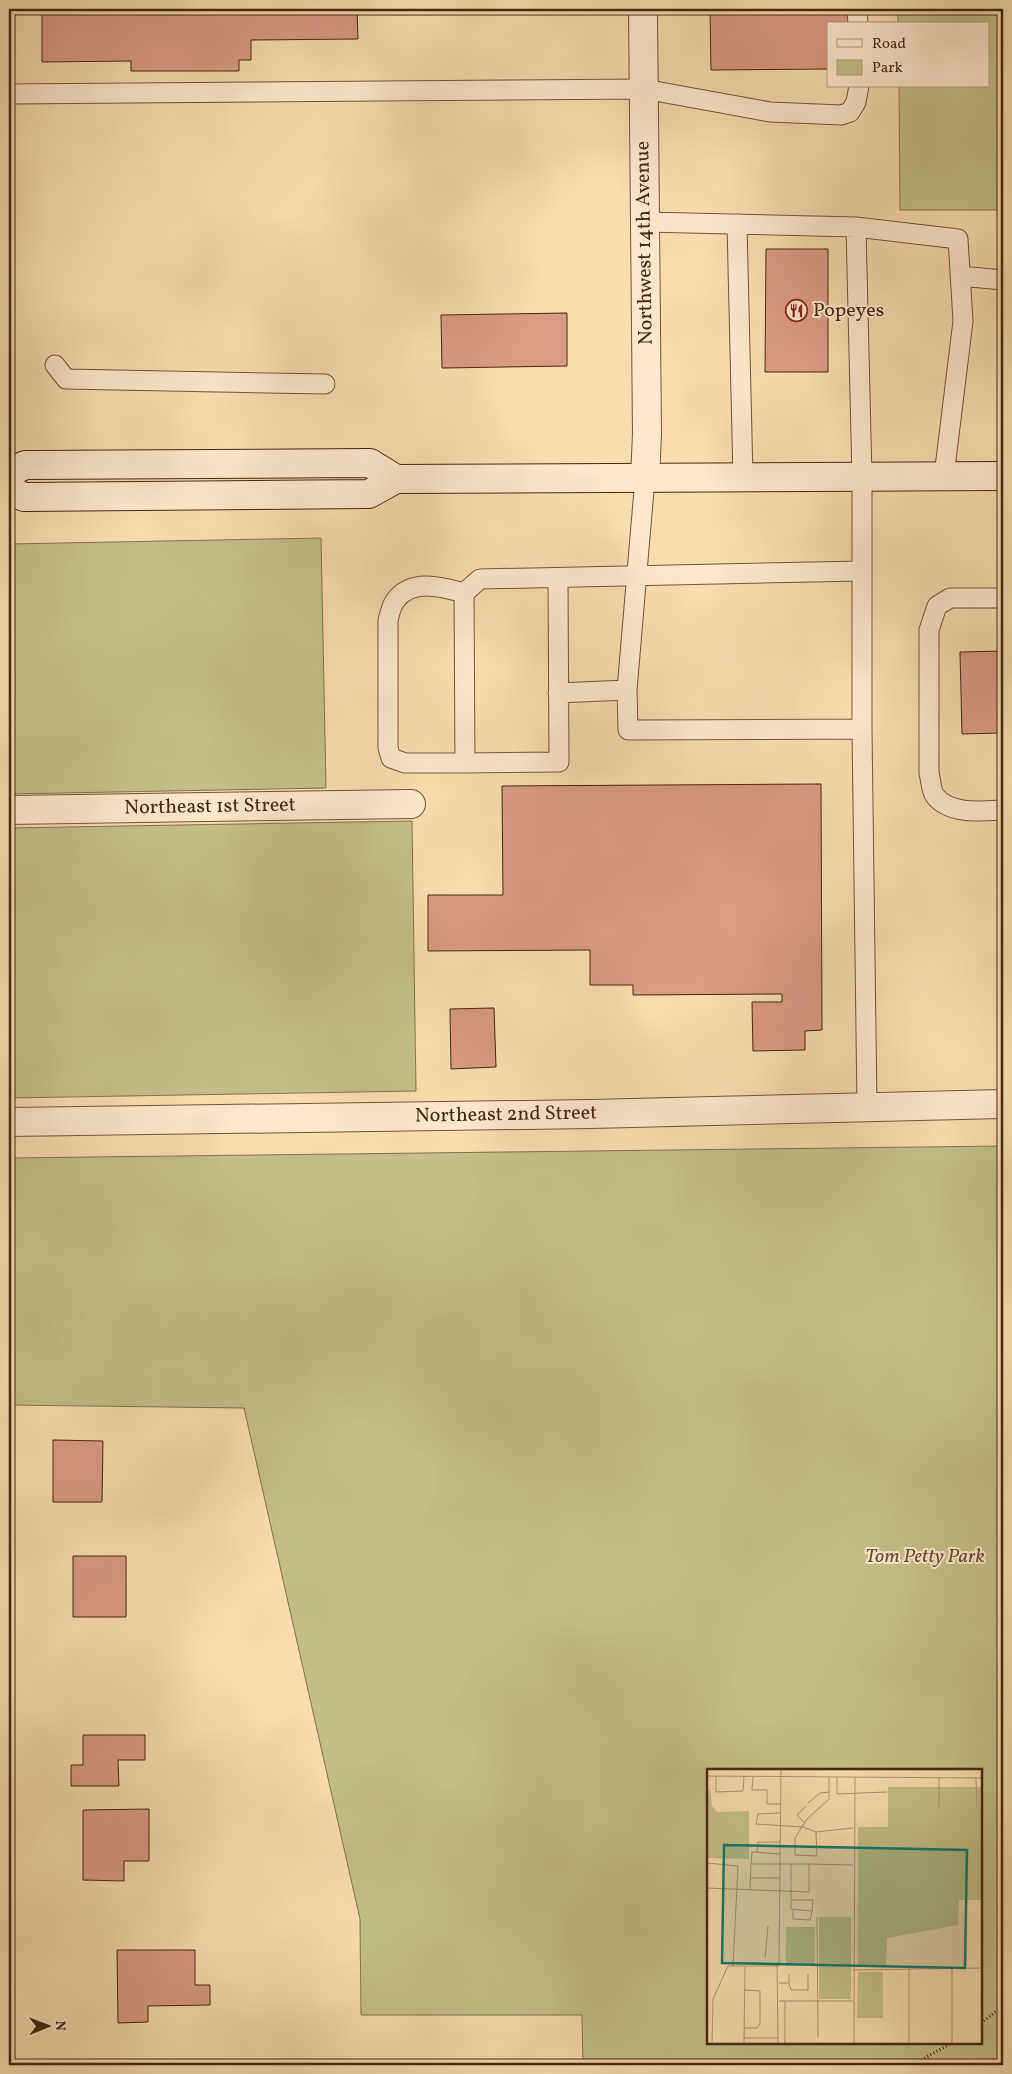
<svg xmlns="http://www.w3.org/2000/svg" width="1012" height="2074" font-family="Vollkorn,serif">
<rect width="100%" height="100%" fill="#f9ddad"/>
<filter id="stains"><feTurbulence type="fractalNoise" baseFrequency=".004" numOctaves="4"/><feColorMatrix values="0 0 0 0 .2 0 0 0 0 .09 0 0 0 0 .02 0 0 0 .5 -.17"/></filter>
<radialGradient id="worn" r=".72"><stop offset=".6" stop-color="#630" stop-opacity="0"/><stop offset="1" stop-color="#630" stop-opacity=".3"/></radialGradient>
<!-- green -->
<path fill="#c2c086" stroke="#84734c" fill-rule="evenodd" d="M898,9h105v201h-103l-1,-124h89v-62h-90z
M321,538l5,250 -317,6v-250z
M412,821l4,270 -407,7v-270z
M1003,1146v919h-420l-1,-50h-221l-1,-96 -116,-511 -235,-3v-247zM981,1770v273h-273v-273z"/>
<!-- building -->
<path fill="#db9b82" stroke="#462611" d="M42,9h315l1,30 -107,1v20h-12v11h-108v-10l-89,1z
M710,9h140v15h-22v45l-117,1z
M766,249h62v123h-63z
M567,313v53l-125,2 -1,-53z
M1003,651v82l-41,1 -2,-82z
M821,784l1,246 -17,1v19l-52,1 -1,-49h30v-8l-149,1v-10h-43v-35l-162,1v-56h75l-1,-109z
M494,1008l2,59 -45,2 -1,-60z
M53,1440l50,1 -1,61h-49z
M73,1556h53v61h-53z
M83,1735h62v25h-27l1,26h-48v-21h12z
M149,1809v52h-25v20l-41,-1v-70z
M117,1950h78v35h15v20l-62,1v16l-30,1z"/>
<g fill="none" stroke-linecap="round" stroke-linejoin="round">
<defs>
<path id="lane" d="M857,9l1,15
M9,94l635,-5 126,23 71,3 9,-3 6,-10 3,-16
M645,222l211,5 6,250v252
M737,224l6,254
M856,227l102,12 5,82 -19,155
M960,276l43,4
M55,365l11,14 259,5
M645,478l-18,212 1,40 234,-1 5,378
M558,578l1,184 -94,1 -1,-170 16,-14 382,-8
M464,593c-22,-6 -53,-15 -69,8 -4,5 -5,13 -7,19v128l3,10 14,5h60
M1003,598h-53l-13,8 -8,24v143c2,7 2,18 6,23 15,19 47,15 68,14
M558,693l69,-3"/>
<path id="street" d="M643,9l4,425 -2,44
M9,810l402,-6
M9,1122l582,-8 412,-10"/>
<path id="secondary" d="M9,473l16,-8 345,-2 26,16
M9,490l15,7 345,-3 27,-15 607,-3"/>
</defs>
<!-- lane casing -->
<use href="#lane" stroke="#735438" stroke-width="21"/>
<!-- street casing -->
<use href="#street" stroke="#735438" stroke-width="30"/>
<!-- secondary casing -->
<use href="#secondary" stroke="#462611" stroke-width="30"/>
<!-- path -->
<path stroke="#462611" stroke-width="3" stroke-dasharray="1 2.5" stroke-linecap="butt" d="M981,2023l22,-17
M912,2065l40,-22"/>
<!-- lane -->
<use href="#lane" stroke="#fbe9ca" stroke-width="19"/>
<!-- street -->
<use href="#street" stroke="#fbe9ca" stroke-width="28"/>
<!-- secondary -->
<use href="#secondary" stroke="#fbe9ca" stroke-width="28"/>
</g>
<!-- icons -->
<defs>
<symbol id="restaurant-ring" viewBox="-11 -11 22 22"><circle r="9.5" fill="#fbe9ca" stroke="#8f2418" stroke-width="1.5"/><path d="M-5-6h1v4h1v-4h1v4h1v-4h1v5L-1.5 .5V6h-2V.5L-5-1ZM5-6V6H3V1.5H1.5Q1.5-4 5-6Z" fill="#8f2418"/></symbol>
</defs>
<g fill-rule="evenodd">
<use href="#restaurant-ring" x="784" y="298" width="25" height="25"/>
</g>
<g text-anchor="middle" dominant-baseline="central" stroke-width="4" stroke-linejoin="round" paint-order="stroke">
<!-- street labels -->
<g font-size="20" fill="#462611" stroke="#fbe9ca">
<text transform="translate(645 243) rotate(-91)">Northwest 14th Avenue</text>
<text transform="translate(210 807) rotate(-1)">Northeast 1st Street</text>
<text transform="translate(506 1115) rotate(-1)">Northeast 2nd Street</text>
</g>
<!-- poi labels -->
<g font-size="20" fill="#462611" stroke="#fbe9ca" text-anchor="start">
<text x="813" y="311">Popeyes</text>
</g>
<!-- park labels -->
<g font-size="20" font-style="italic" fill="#654c2e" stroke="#fbe9ca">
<text x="925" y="1557">Tom Petty Park</text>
</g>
</g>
<!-- overview -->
<g transform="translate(707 1769)">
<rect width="275" height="275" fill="#f9ddad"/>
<path d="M181,18h94v113h-23l-1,25 -71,13 -1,28 -28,1v-140h30zM3,19l2,18 5,6 32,-1v48l-42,-1v-64zM112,148h32v82h-32zM79,158h29v38h-29zM151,203h25v46h-26z" fill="#c2c086"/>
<path fill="none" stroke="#b1946f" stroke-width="1" d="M0,7l275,2M9,7v16l27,-1 1,-15M46,8l-1,13h15v14h13M130,8v17l50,-2M269,9l1,29M101,34l12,-10 9,-1M232,38v-29M73,44l-22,1 -2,10 47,3 13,5 37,-4M98,54l-8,-8 9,-9M109,63l1,24 -22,-1v-17l12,-19 22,-20v-22M50,83l1,-10h22M0,94l31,3 -5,100M44,95l1,-12 28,2M84,95v45l21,2 1,-11h-22M43,109h30M0,119l102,4v-28l44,1M43,120l1,-25h58M86,141v9l17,1 2,-9M110,148l1,120M58,189l3,-32M70,193l1,81M72,197l2,-196M245,199v75M146,201l129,-2M72,214h10v-9M82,214l2,7h17v-16M72,232h74M37,259h13l3,-4v-33l-16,-1M37,269h34M5,274l1,-44 15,-33h51M37,274l1,-77M78,274v-42M147,274l1,-266M202,274v-75"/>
<path fill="#0f766e" fill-opacity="0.15" stroke="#0f766e" stroke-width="2.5" d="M17,76l243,5 -2,118 -243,-5z"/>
<rect width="275" height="275" fill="none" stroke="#462611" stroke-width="2.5"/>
</g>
<!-- margin -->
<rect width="1012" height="2074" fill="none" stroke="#f9ddad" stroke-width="30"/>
<rect x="10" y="10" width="992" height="2054" fill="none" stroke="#462611" stroke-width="2.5"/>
<rect x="15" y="15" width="982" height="2044" fill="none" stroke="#462611"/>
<!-- legend -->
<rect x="827" y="22" width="162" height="65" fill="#fbe9ca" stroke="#b39b80"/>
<rect x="837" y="39" width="25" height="8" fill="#fbe9ca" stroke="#b39b80"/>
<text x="872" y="48" font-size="15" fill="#462611">Road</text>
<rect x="837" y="60" width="25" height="15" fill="#c2c086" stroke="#b39b80"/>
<text x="872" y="72" font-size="15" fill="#462611">Park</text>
<!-- north arrow -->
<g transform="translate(48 2026) rotate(89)" stroke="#fbe9ca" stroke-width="4" paint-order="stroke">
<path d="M0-4L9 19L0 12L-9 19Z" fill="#462611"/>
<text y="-8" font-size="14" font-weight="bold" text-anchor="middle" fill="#462611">N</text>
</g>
<rect width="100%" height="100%" filter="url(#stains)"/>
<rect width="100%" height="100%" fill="url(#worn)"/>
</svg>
